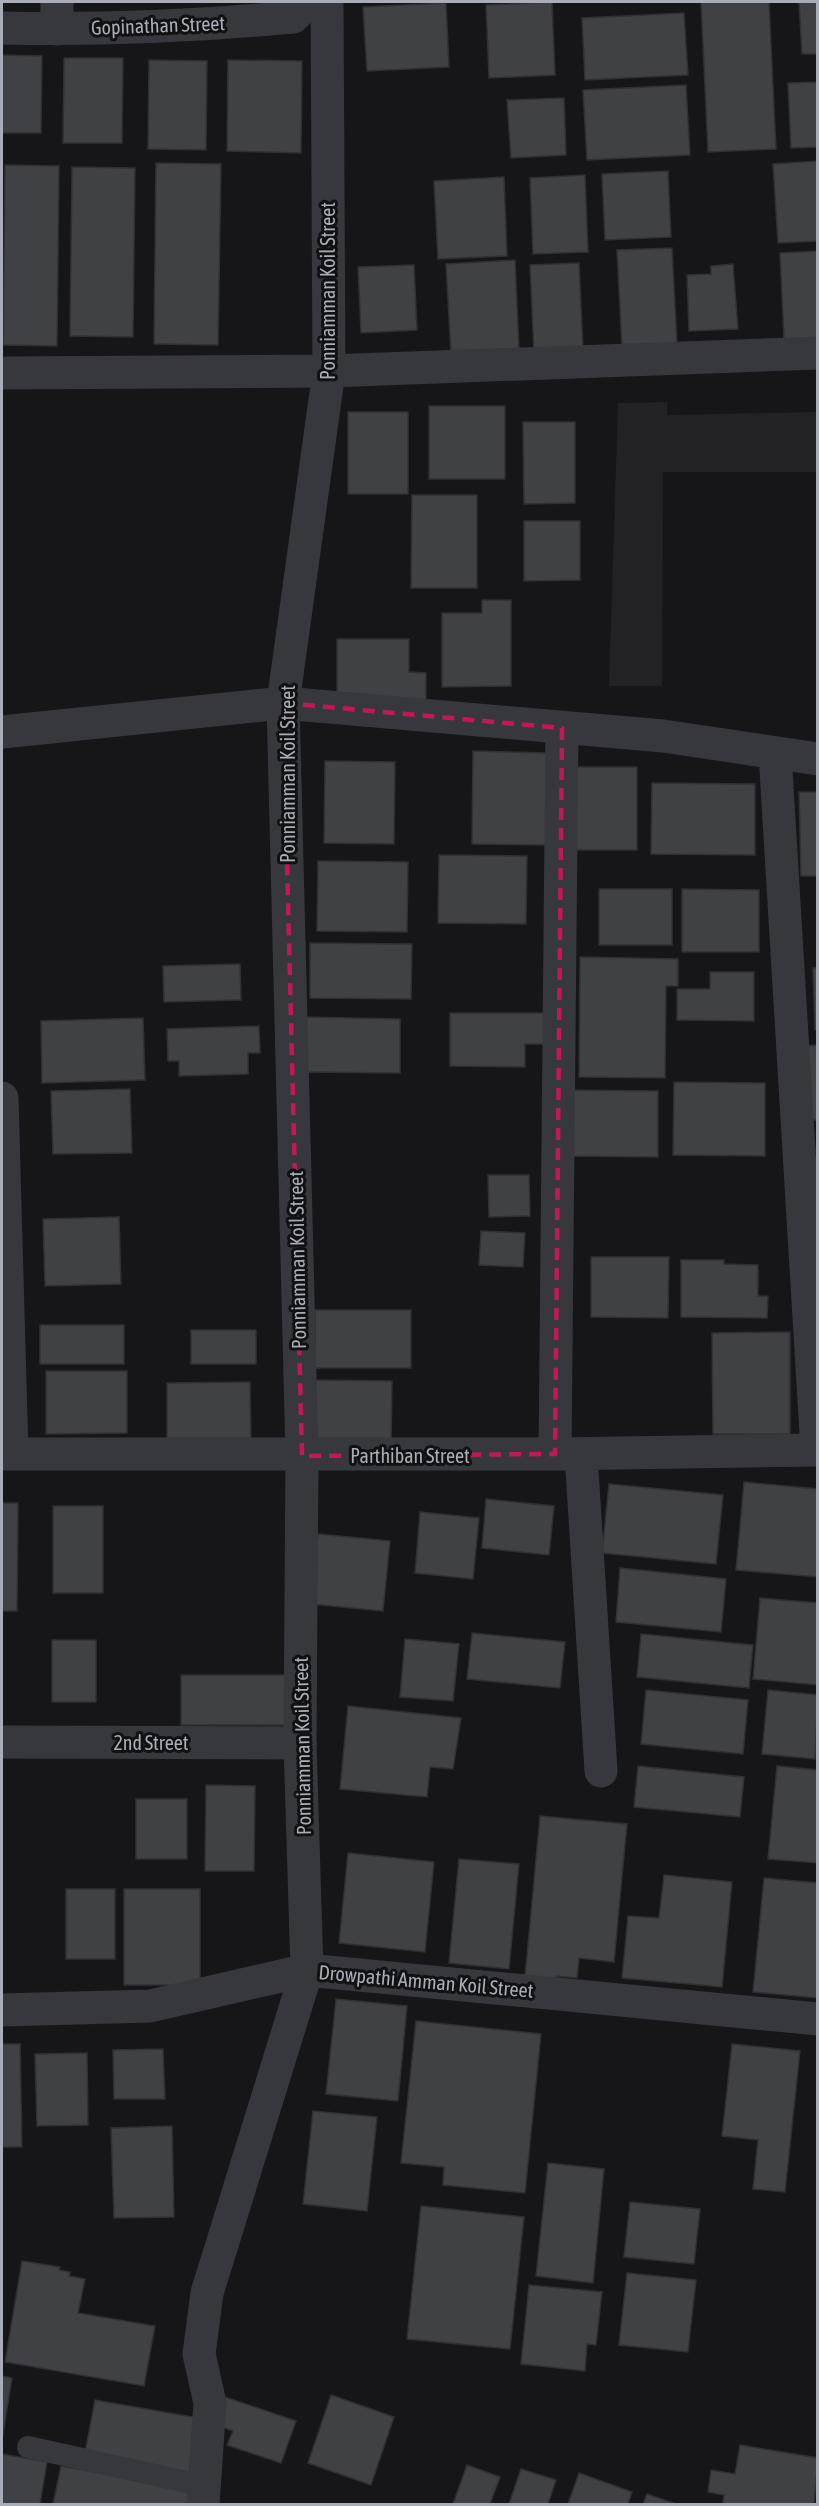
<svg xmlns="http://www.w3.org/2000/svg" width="819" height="2506" font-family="'Asap Condensed',sans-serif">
<rect width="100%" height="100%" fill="#161618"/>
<!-- built -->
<path fill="#222225" d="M667,402v13l150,-3v60h-154l-1,214h-53l9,-283z"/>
<!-- building -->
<path fill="#404145" stroke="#303034" stroke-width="1.5" d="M552,2l3,73 -66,3 -3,-73z
M701,2h68l7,147 -68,3z
M799,2h19v52h-16z
M446,3l3,64 -82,4 -4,-64z
M684,13l4,62 -103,5 -3,-62z
M2,55l40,1 -1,77h-39z
M64,58h59l-1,85h-59z
M149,60l58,1 -1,89 -58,-1z
M228,60l74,1 -1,92 -74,-2z
M818,82v65l-27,1 -3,-65z
M686,85l4,70 -103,5 -4,-70z
M564,98l2,57 -55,3 -4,-58z
M818,161v80l-40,2 -5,-79z
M156,163l65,1 -3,181 -64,-1z
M5,165l54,1 -2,180 -54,-1z
M72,167l63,1 -2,169 -63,-1z
M668,171l3,66 -66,3 -3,-66z
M585,175l3,77 -55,2 -3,-76z
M504,177l3,79 -69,3 -4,-78z
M672,248l5,96 -55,3 -5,-97z
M818,251v87l-34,1 -4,-86z
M515,260l4,90 -68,4 -5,-90z
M579,263l4,87 -49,3 -4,-88z
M733,264l5,65 -49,2 -2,-56 24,-1v-8z
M414,265l3,65 -56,3 -3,-66z
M429,406h76v73h-76z
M348,412h60v82h-60z
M523,422h52v81l-51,1z
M412,495h65v93h-66z
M524,521h56v59l-56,1z
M482,600h29v86l-69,1v-74h40z
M337,639h72v33l17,1v27h-89z
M473,751l74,2 -1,92 -74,-1z
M325,761l70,1 -1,82 -70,-1z
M573,767h64v83h-64z
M652,783l103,1v71l-104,-1z
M799,792h19v84h-17z
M439,855l88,1 -1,68 -88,-1z
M318,861l90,1 -1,70 -90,-1z
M599,889h73v56h-73z
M682,889l77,1v62h-77z
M310,943l102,1 -1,55 -101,-1z
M580,957l98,2v27h-12l-1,92 -86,-1z
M240,964l1,36 -77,2 -1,-36z
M813,968h5v62h-3z
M710,972h44v49l-77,-1v-31h33z
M450,1013h98v31h-23v23l-75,-1z
M305,1017l95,2v54l-95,-1z
M143,1018l2,62 -103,3 -1,-62z
M259,1026l1,27h-12v21l-69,2v-15h-11l-1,-32z
M818,1045v75h-18l-3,-74z
M674,1082l91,1v73l-92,-1z
M130,1089l2,64 -79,1 -2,-63z
M570,1090l88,1v66l-89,-1z
M488,1175h41l1,41 -41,1z
M119,1217l2,67 -76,2 -2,-67z
M481,1231l44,2 -2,34 -44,-2z
M591,1257h78l-1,61 -77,-1z
M681,1260h43v4l34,1v31h10l-1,22 -86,-1z
M315,1310h96v58h-96z
M40,1325h84v39h-84z
M191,1330h65v34h-65z
M790,1332v102h-77l-1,-101z
M46,1371h81v62l-81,1z
M315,1380l77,1 -1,65 -76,1z
M250,1382l1,62h-84v-61z
M744,1482l74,7v88l-82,-7z
M609,1484l114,11 -7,69 -114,-11z
M486,1499l68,7 -5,49 -67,-7z
M2,1503h16l-1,108h-15z
M53,1506h50v87h-50z
M420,1512l59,6 -6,61 -58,-6z
M318,1534l72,7 -7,70 -72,-7z
M620,1568l106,11 -5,53 -105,-10z
M760,1598l58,5v82l-65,-6z
M472,1633l93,9 -5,46 -93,-9z
M641,1634l112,11 -4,43 -112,-11z
M405,1639l54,5 -6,57 -53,-4z
M52,1640h44v62h-44z
M181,1675h109v50h-109z
M646,1690l102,10 -5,54 -102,-10z
M768,1690l50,5 -3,64 -53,-5z
M348,1706l113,12 -8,51 -23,-2 -3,30 -87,-8z
M638,1766l106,11 -4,40 -106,-10z
M777,1766l41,4v93l-50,-4z
M206,1785l49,1 -1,85h-49z
M136,1799h51v60h-51z
M540,1816l87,8 -13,138 -35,-4 -2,20 -21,-2 -1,4 -30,-3z
M348,1853l86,9 -9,90 -86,-9z
M459,1859l60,5 -10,105 -60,-6z
M664,1875l68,7 -10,105 -100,-9 6,-62 31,2z
M764,1878l54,5v115l-65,-6z
M66,1889h49v70h-49z
M124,1889h76v96h-76z
M336,1999l71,7 -9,95 -72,-7z
M416,2021l125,13 -16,159 -82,-8 1,-18 -43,-4z
M2,2044h18l2,103h-20z
M732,2044l68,7 -15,141 -32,-3 5,-49 -36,-4z
M163,2049l2,50h-51l-1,-49z
M87,2053l1,72 -51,1 -2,-72z
M313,2111l64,6 -10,94 -64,-7z
M172,2126l2,91 -60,1 -3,-90z
M548,2163l56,6 -11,114 -57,-7z
M630,2202l70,7 -6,55 -70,-7z
M421,2206l103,11 -14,132 -103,-10z
M22,2261l38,6 -1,3 11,2 -1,4 16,3 -7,34 77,13 -11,60 -139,-24z
M627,2273l69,7 -8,72 -69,-7z
M529,2285l73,7 -6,53 -9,-1 -2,27 -64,-7z
M2,2376l10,2 -10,62z
M331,2395l63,22 -23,68 -63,-22z
M225,2397l71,24 -15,42 -54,-18 6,-14 -18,-7z
M95,2400l109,19 -11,58 -109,-19z
M740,2445l78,13 -4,46h-91l1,-9 -16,-3 3,-22 24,4z
M2,2454l45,8 -7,42h-38z
M467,2465l33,12 -10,27h-37z
M61,2466l129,23 -3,15h-134z
M521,2469l35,11 -8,24h-39z
M579,2473l53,19 -4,12h-60z
M647,2494l29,10h-33z"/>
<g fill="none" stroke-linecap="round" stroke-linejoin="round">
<!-- service -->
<path stroke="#37383d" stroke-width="22" d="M28,2447l177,39"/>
<!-- minor -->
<path stroke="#37383d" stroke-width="33" d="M2,28c96,2 195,-2 291,-11l15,-15
M57,29v-27
M2,373l327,-2 489,-18
M2,732l281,-29 380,33 155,23
M775,753l42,697
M2,1098l10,356
M2,1454h553l263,-4
M555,1454l7,-726
M581,1454l20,317
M2,1742l298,1
M2,2010l148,-4 157,-36 511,49"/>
<!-- tertiary -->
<path stroke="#37383d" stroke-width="33" d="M203,2504l7,-101 -11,-49 8,-61 100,-323 -7,-227 2,-287 -19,-753 46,-332 -2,-369"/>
</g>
<!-- marked area -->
<path fill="none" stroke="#c2185b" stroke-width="4.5" stroke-dasharray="12 8" stroke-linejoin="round" d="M283,703l279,25 -7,726 -253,2z"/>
<g text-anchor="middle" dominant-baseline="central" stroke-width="6" stroke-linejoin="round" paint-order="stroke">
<!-- street labels -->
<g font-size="20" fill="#a8adb8" stroke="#111113">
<text transform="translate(158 25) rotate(-2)">Gopinathan Street</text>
<text transform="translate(327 291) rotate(-90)">Ponniamman Koil Street</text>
<text transform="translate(287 774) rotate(-90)">Ponniamman Koil Street</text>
<text transform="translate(297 1260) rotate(-91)">Ponniamman Koil Street</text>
<text x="410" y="1455">Parthiban Street</text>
<text x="151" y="1742">2nd Street</text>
<text transform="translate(302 1746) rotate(-91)">Ponniamman Koil Street</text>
<text transform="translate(426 1981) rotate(5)">Drowpathi Amman Koil Street</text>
</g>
</g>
<!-- border -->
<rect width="819" height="2506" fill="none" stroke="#a8adb8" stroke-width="6"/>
</svg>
